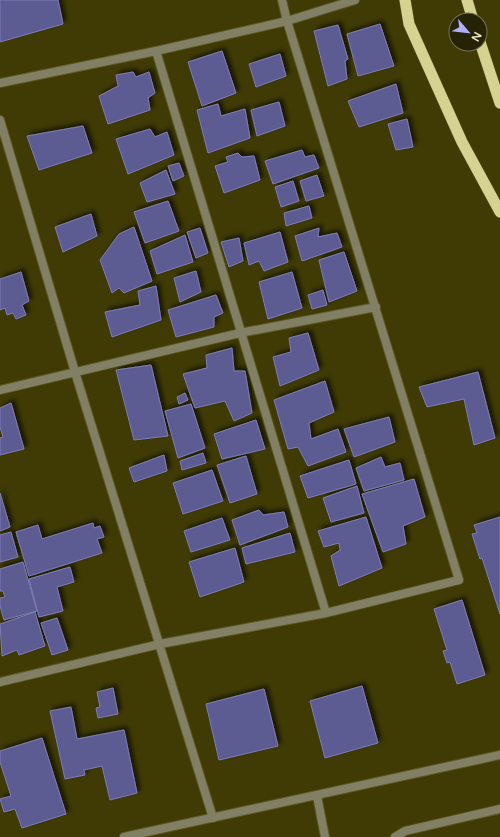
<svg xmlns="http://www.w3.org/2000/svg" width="500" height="837" font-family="'Varela Round',sans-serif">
<defs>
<filter id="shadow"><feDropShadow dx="3.5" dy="-3.5" stdDeviation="2" flood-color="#0009"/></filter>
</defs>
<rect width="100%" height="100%" fill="#403b04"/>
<!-- building -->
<path fill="#5c5b93" stroke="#7e7db8" filter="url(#shadow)" d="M0,0h58l5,24 -63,18z
M380,24l14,42 -36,10 -11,-42z
M338,25l10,34 -3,2 2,18 -19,7 -14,-55z
M222,51l14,42 -34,13 -14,-44z
M280,54l6,22 -30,11 -7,-23z
M133,72l3,5 13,-5 6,21 -7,5 2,12 -42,14 -9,-28 19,-10 -2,-11z
M396,84l7,29 -44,14 -11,-26z
M279,102l6,24 -28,10 -6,-26z
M218,104l3,12 24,-7 5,29 -42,15 -11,-43z
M407,119l6,28 -17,3 -8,-26z
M83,126l9,27 -53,17 -12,-34z
M150,129l5,8 12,-5 7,23 -46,19 -12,-35z
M302,150l3,7 9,-2 5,13 -46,16 -8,-23z
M238,153l4,4 12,-1 6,24 -36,13 -9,-27 13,-4 -2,-5z
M179,163l5,13 -11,5 -5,-15z
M166,170l9,24 -28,8 -7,-19z
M317,175l7,21 -18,5 -6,-20z
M293,181l6,20 -18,6 -6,-20z
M168,201l11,30 -34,12 -11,-31z
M309,206l3,12 -26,8 -2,-13z
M91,214l6,22 -34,16 -8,-25z
M134,227l18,54 -28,12 -5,-5 -7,5 -12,-33 19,-26z
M200,228l8,25 -12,5 -9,-26z
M319,228l-1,9 19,-4 5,14 -40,14 -7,-25z
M280,232l8,30 -24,9 -5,-10 -10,4 -5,-22z
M185,235l8,27 -36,12 -7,-23z
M239,238l4,23 -14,6 -8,-25z
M344,252l13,39 -28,11 -10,-42z
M196,271l5,21 -21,10 -6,-24z
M21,272l8,29 -7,4 4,10 -10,4 -3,-6 -6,2 -2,-7 -5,2v-31z
M292,272l10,36 -34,11 -9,-37z
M156,286l5,34 -49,17 -7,-25 35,-7 -2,-14z
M323,290l4,15 -15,4 -4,-14z
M216,295l7,18 -9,4v10l-38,10 -8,-27z
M308,333l11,37 -39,16 -7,-29 18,-5 -2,-14z
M232,348l2,23h11l7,42 -18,8 -9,-20 -30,7 -12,-34 24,-6 -1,-13z
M151,365l17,71 -34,4 -18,-70z
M478,372l17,66 -21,7 -10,-46 -37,8 -8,-20z
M325,381l9,31 -25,11 2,16 27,-10 8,23 -38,14 -10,-19 -10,2 -14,-49z
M185,393l3,7 -9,4 -2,-7z
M11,403l13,46 -24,6v-17l3,-1 -3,-10v-19z
M191,404l14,44 -27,10 -13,-47z
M389,417l6,25 -41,15 -10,-28z
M256,420l9,29 -43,10 -8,-25z
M203,453l3,10 -24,7 -2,-9z
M164,455l3,16 -33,11 -5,-14z
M246,456l11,38 -27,9 -13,-38z
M381,457l4,10 15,-4 4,17 -40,11 -8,-23z
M349,460l7,24 -48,14 -8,-22z
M212,470l11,31 -40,13 -10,-31z
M414,479l11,38 -22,9 3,18 -23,8 -21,-58z
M357,486l7,27 -33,9 -8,-24z
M0,493l10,34 -10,4z
M259,510l4,5 21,-3 4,15 -48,18 -8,-25z
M366,517l16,51 -43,18 -8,-30 9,-6 -1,-7 -15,4 -6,-16z
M500,517v97l-18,-56 -2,1 -8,-25 5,-1 -3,-8z
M222,518l8,22 -39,12 -7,-21z
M93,523l1,5 6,-2 4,11 -7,2 5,14 -73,23 -13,-44 22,-7 4,14z
M11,532l7,25 -18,5v-27z
M290,533l5,19 -49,12 -4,-16z
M235,548l9,34 -44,15 -11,-35z
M23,562l14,49 -33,9 -4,-14v-8l5,-1 -2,-6h-3v-22z
M70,567l4,15 -17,5 6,24 -24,6 -10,-38z
M462,600l23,75 -28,9 -7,-22 -3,1 -4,-12 4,-1 -13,-41z
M35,612l10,34 -26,9 -2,-5 -15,6 -2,-32z
M57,618l11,32 -16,5 -11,-32z
M362,686l16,57 -53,15 -15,-57z
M113,688l5,26 -20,4 -2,-10 4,-1 -3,-15z
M264,689l14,57 -59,14 -13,-56z
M71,707l6,32 47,-9 13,63 -27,7 -8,-34 -18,4 1,5 -20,4 -15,-68z
M42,738l24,76 -44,14 -7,-19 -11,3 -4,-13 11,-3 -11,-34v-11z"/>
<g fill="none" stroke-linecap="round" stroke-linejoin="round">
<defs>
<path id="service" d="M317,796l8,41
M395,837l10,-6 95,-22"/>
<path id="minor" d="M156,51l170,562
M0,120l75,252 138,446
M0,390l240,-57 136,-26
M0,682l160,-38 166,-31 133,-33 -172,-559 -5,-21"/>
<path id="tertiary" d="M0,83l156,-32 131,-30 68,-21
M124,837l376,-82"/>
<path id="trunk" d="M405,0l4,24 13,29 40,89 38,70
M467,0l6,20
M480,42l20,61"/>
</defs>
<!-- service casing -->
<use href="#service" stroke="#5c5724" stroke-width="10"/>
<!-- minor casing -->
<use href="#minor" stroke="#5c5724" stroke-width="10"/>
<!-- tertiary casing -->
<use href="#tertiary" stroke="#5c5724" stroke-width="10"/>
<!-- trunk casing -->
<use href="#trunk" stroke="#5c5724" stroke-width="12"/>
<!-- service -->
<use href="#service" stroke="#828064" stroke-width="8"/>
<!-- minor -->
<use href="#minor" stroke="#828064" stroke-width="8"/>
<!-- tertiary -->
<use href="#tertiary" stroke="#828064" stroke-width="8"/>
<!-- trunk -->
<use href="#trunk" stroke="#d6d292" stroke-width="11"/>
</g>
<!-- north arrow -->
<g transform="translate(468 32) rotate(118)"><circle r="19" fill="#252206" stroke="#757354"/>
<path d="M0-3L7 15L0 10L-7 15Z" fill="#afaefa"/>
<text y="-6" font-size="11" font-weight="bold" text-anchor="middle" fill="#eeecca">N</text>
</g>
</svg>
